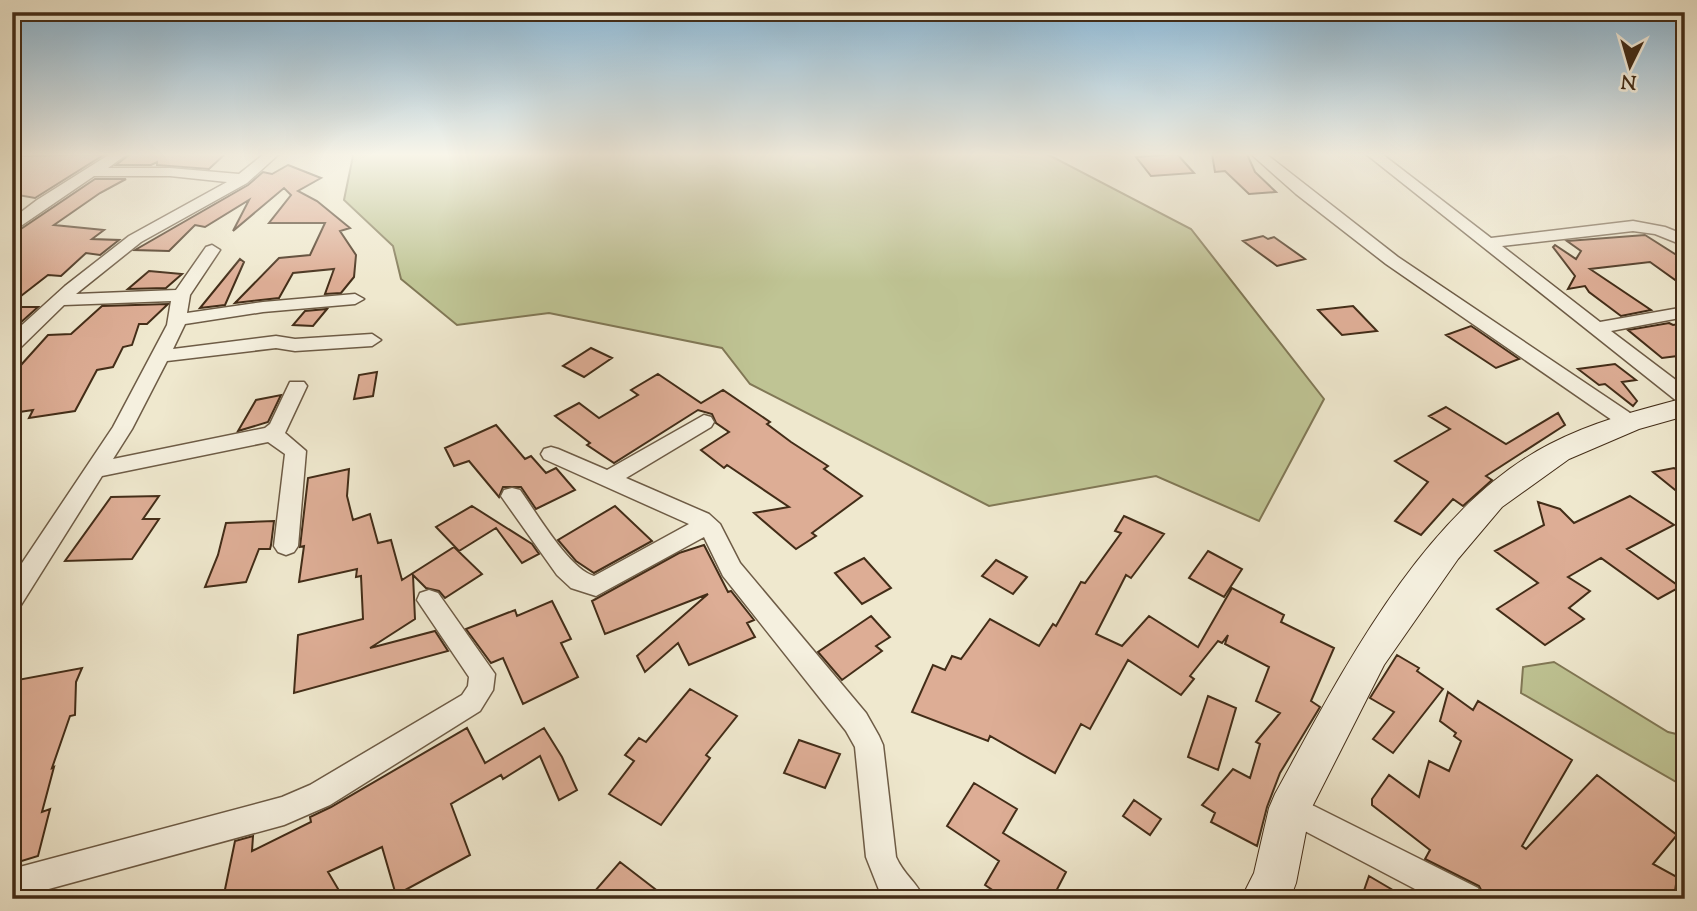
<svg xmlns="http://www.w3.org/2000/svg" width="1697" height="911" font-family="'Sorts Mill Goudy',serif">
<rect width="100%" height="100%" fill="#efe8ce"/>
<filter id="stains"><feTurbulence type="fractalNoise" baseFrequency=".00286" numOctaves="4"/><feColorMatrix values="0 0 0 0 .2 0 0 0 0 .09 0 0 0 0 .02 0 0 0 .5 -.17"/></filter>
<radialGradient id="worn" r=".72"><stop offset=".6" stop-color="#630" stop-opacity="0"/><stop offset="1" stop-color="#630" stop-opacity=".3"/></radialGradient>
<!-- green -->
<path fill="#bfc494" stroke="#817856" stroke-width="2" d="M351,154h696l144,75 133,170 -65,122 -103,-45 -167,30 -239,-122 -28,-36 -173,-35 -92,12 -56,-46 -8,-33 -49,-46 9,-44z
M1554,662l114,70 17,4v51l-164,-94 2,-26z"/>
<!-- building -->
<path fill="#ddad95" stroke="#432d18" stroke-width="2" d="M12,154l12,2 81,-2 -70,44 -23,-4z
M130,154h95l-16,15 -52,-4v-3l-6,3h-35z
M1177,154l17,19 -43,3 -15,-19z
M1212,154h35l8,18 21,20 -27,2 -24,-23 -10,1z
M288,165l33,13 -23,13 19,10 33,27 -10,3 16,24 -2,22 -13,16 -16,1 9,-25 -41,4 -14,25 -44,5 44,-45 31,-3 15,-32h-56l22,-28 -7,-7 -51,43 16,-31 -44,27 -10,-2 -26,26 -34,-1 113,-65 15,-13 9,2z
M95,179h31l-26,14 -46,32 50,5 -12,9 27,1 -19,15 -14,-2 -25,23 -13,-1 -36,28v-68z
M1645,235l30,19 10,-1v34l-35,-25 -60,7 61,41 -30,6 -32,-24 -4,-6 -17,3 7,-13 -22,-29 2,-2 21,14 5,-8 -14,-10z
M1263,236l5,3 6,-2 31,22 -28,7 -34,-25z
M240,259l4,3 -19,43 -25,3z
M149,271l33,3 -16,14 -38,1z
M168,304l-21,20h-8l-7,21 -9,2 -10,20 -16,3 -22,41 -46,7 4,-8 -21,3v-38l36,-40 23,-1 31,-28z
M1353,306l24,25 -35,4 -24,-25z
M12,307h26l-19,17h-7z
M327,309l-14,17 -20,-1 12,-14z
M1669,323l4,2 12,-2v32l-23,3 -34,-28z
M1471,326l6,4 42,29 -23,9 -50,-33z
M591,348l21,10 -28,19 -21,-11z
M1615,364l21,16 -14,2 15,19 -4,5 -28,-22 -6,1 -21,-16z
M377,372l-4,24 -19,3 5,-24z
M658,374l43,29 22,-13 47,32 -3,2 24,18 37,24 -4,3 38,27 -50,37 4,3 -20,13 -42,-36 35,-6 -62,-42 -3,3 -23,-18 28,-18 -13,-9 -4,-9 -14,-4 -84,53 -27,-18 3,-2 -35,-27 24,-13 20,15 39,-23 -7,-5z
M281,395l-13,27 -30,9 18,-31z
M1446,407l60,37 52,-31 7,12 -79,51 6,4 -29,26 -10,-7 -32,36 -26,-14 33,-39 -33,-21 55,-32 -21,-13z
M496,425l29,34 6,-3 15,17 10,-5 19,22 -39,19 -15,-22h-18l-4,10 -30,-36 -15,5 -9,-18z
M1674,468l3,2h8v28l-32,-26z
M349,469l-2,27 6,24 17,-6 8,29 13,-3 11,40 52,-33 28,27 -37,24 -6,-7 -13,-3 -13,-13 2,44 -45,29 65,-17 13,20 -154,42 4,-58 65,-16 -2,-43 -5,1 1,-8 -58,13 5,-36 -4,1 8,-69z
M159,496l-16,23h16l-27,40 -67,2 46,-64z
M1630,496l44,29 -47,24 53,38 -22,12 -57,-41 -33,19 22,14 -21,17 15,11 -39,26 -48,-36 41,-26 -43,-32 49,-26 -6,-23 22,7 14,14z
M472,506l60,38 7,10 -17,9 -26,-35 -37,23 -23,-24z
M615,506l37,35 -58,32 -18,-12 -18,-21z
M1124,516l40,18 -33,44 -5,-3 -30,59 26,12 27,-30 49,31 34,-59 52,27 -3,7 53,26 -23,53 9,6 -40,66 -13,34 -10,39 -46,-24 4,-9 -13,-8 31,-36 17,9 10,-34 -4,-2 24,-29 -24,-12 13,-34 -44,-23 3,-9 -6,8 -4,-2 -28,35 4,3 -13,16 -53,-35 -38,69 -9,-5 -26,49 -65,-37 -2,5 -76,-29 21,-47 12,5 7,-14 9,3 29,-40 49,27 14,-22 3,2 25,-44 4,1 36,-50 -6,-2z
M274,521l-3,24 -1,4h-11l-13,33 -41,5 13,-32 8,-32z
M704,545l24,47 3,-1 23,29 -7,3 8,14 -66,28 -11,-22 -33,29 -8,-16 71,-62 -103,40 -13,-33 87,-48z
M1208,551l34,18 -18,28 -35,-19z
M864,558l27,30 -29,16 -27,-31z
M996,560l31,17 -14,17 -31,-18z
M552,601l19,38 -10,4 17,34 -55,27 -20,-46 -12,5 -25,-34 49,-19 2,6z
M871,616l19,21 -14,9 6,5 -40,29 -24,-28z
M1397,655l22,13 -2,3 26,18 -50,64 -20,-14 21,-27 -24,-14z
M82,668l-6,14 -1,33 -5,1 -18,52 2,-1 -12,45 8,-3 -12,47 -26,8v-183z
M690,689l47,27 -31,39 4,3 -49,67 -52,-31 25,-33 -9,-6 14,-17 7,4z
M1448,692l25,18 5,-9 94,59 -50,86 4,3 71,-74 80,60 -24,29 24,13 -3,22h-188l-7,-13 -54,-27 5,-9 -58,-45v-6l17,-24 30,22 10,-36 20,10 12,-30 -7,-5 2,-3 -16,-12z
M1208,696l28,12 -18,62 -30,-13z
M467,728l18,35 59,-35 18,29 15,33 -18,10 -19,-44 -37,23 -2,-4 -50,29 19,51 -74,40 -14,-48 -54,25 16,27h-121l12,-58 18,-5 -1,15 59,-29 -1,-5 21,-10z
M799,740l41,14 -15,34 -41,-15z
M974,783l43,26 -14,24 63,39 -14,27h-46l-21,-14 14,-24 -52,-35z
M1134,800l27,19 -11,16 -27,-19z
M620,862l48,37h-80z
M1369,876l39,23h-47z"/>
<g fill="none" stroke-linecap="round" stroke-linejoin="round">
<defs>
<path id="street" d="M110,154h17l-19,14h62l69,6 25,-20h15l-32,29 -106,59 -65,52 100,-4 30,-43 6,-2 8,5 -30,45 -3,18 76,-11 92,-8 9,5 -9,5 -92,8 -78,12 -12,25 103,-13 19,3 77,-5 9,6 -9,6 -77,5 -19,-3 -109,13 -35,68 -19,30 152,-31 5,-4 20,-42h14l3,4 -22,47 21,18 -8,95 -4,6 -8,3 -8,-3 -4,-6 11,-92 -17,-12 -166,34 -81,129 -9,3v-30l101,-151 54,-102 4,-24 -107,4 -45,44 -7,2v-17l53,-48 64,-50 98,-54 -57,-6h-76l-82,56v-13l25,-19z
M1251,154h15l132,103 238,160 3,5 -3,5h-14l-236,-163 -90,-70z
M1366,154h16l109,84 142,-17 32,6 20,8v11l-30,-12 -22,-3 -131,15 98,76 85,-15v10l-74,14 74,56v16l-7,-1z
M704,415l7,2 3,5 -3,5 -85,51 83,36 11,10 20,39 126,150 13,23 4,9 13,112c8,18 21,25 28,42h-39l-4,-4 -15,-38 -11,-110 -9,-16 -123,-155 -19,-39 -108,59 -25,-8 -14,-13 -56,-79 3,-6 8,-2 8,2c16,22 49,79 74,86l95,-52 -145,-65 -3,-5 3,-5 7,-2 7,2 49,21z
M429,590l9,3 57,81 -2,16 -13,21 -150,94 -46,20 -272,74v-30l270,-72 28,-12 152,-90 6,-9 1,-9 -52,-77 3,-7z
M1290,794l188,94 5,11h-49l-154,-81 -5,-10 5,-10z"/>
<path id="secondary" d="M1685,398v18l-46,13 -70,30 -67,48 -44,52 -74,106 -74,146 -14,72 -6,16h-49l13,-26 15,-65 6,-14c66,-120 148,-285 275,-350 42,-22 89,-34 135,-46z"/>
</defs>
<!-- street casing -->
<use href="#street" stroke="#6e5c46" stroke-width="3"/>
<!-- secondary casing -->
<use href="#secondary" stroke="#432d18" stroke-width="2"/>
<!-- street -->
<use href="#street" fill="#f5f0df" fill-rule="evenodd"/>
<!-- secondary -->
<use href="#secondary" fill="#f5f0df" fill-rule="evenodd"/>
</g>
<!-- sky -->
<linearGradient id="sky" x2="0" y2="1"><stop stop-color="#89b8d8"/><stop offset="0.55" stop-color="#f8f5e9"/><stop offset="1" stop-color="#f8f5e9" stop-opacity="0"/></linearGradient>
<rect width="1697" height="281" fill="url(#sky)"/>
<!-- margin -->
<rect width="1697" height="911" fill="none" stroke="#efe8ce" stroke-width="42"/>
<rect x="14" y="14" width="1669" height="883" fill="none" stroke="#432d18" stroke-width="3.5"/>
<rect x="21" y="21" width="1655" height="869" fill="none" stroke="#432d18" stroke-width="2"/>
<!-- north arrow -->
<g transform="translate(1630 66) rotate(185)" stroke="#f5f0df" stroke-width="5" paint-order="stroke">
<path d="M0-5L12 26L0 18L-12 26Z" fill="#432d18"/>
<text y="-10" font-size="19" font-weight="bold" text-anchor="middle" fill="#432d18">N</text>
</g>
<rect width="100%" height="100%" filter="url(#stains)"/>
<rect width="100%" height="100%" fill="url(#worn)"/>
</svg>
